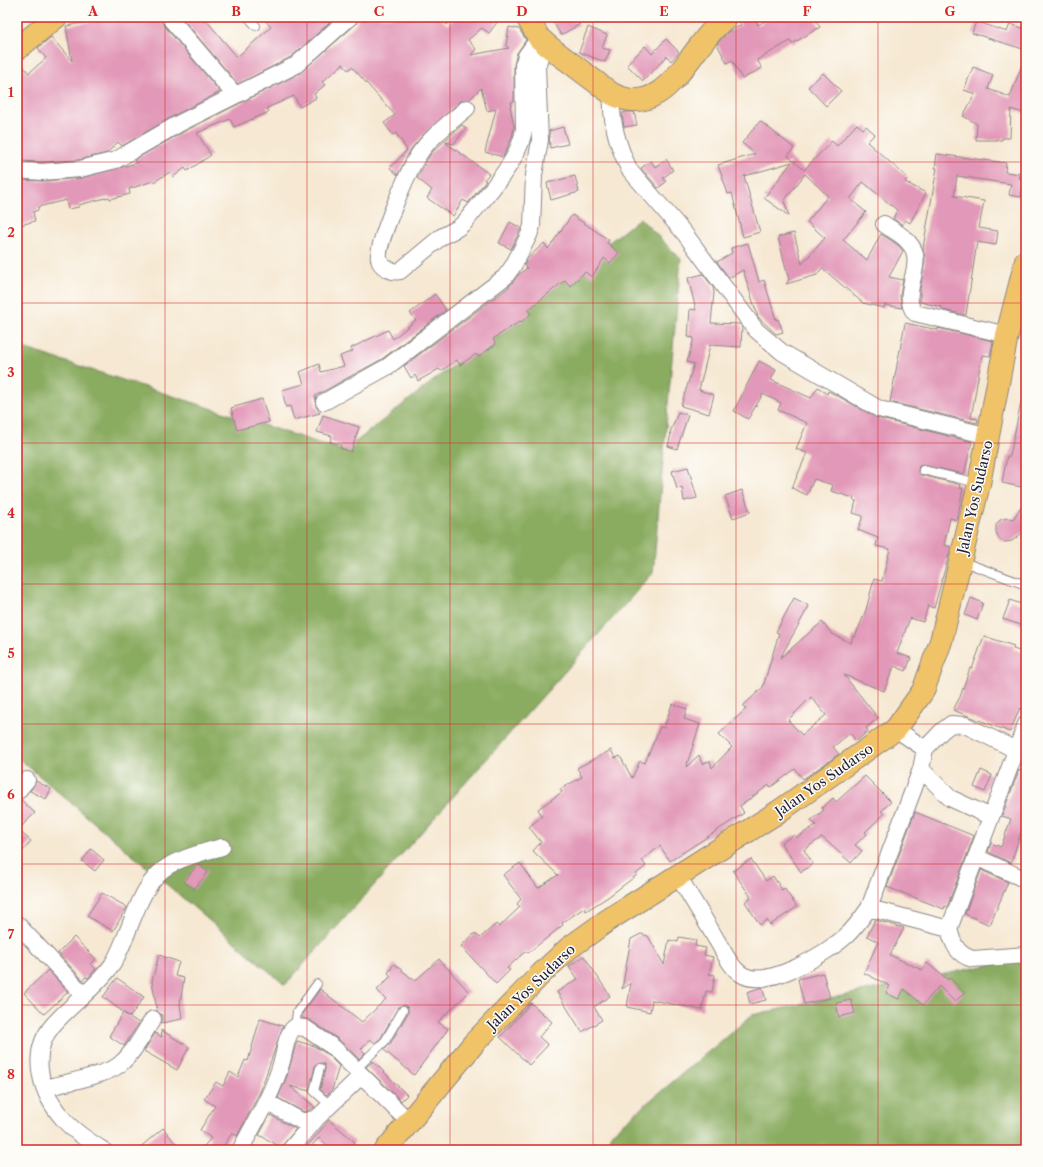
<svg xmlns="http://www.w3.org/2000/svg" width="1043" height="1167" font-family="'Libre Caslon Text',serif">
<rect width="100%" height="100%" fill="#fdfcf7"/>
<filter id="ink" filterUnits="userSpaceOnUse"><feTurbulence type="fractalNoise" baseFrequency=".025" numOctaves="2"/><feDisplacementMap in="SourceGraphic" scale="8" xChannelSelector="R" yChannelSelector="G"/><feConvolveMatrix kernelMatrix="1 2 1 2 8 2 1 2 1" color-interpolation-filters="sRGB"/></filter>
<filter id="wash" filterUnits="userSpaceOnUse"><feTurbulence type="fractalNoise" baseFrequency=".012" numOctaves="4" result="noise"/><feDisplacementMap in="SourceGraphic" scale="16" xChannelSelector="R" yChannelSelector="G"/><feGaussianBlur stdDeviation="0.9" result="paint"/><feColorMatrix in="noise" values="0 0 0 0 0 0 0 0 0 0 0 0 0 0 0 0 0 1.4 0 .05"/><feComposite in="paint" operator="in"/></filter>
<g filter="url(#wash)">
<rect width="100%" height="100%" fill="#f6e8d2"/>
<!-- forest -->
<path fill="#8aac61" stroke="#56674e" d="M640,218l41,41 -28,314 -368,412 -268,-228v-411l327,105z
M1026,957v193h-424l12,-19 138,-116z"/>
<g id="blocks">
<!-- building -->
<path fill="#e298b8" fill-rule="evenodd" d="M97,17h63l2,6 58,69 -45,23 -53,31 -4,-4 -11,11 -29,7 -36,2 -25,-1v-100h2l10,12 17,-15 -8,-10 13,-11 21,24 -6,-35 34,-6z
M181,17h18l4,5 3,-2 31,37 34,-30 -9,-10h74l-45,40 -53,27z
M359,17h81l7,8 9,-8h45l-12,16 -7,-5 -14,12 8,9 -5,6 38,-7 -3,-2 3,-19 10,2 7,11 -9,13 -3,12v36l-3,1 1,3 -2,1 4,21 -2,10 -9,20 -18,-5 11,-43 -9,2 -6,-23 -11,11 -9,2 -38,34 -12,14 -13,26 -8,-7 17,-18 -11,-17 -3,2 -9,-12 11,-8 -43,-48 -4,3 -5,-6 -21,18 3,3 -11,9 2,4 -16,9 -6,-11 -27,12 2,4 -35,15 -4,-8 -33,14 14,22 -24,16 -2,-3 -12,9 -3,-5 -16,10 -1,-1 -24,8 1,5 -20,5 -1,-2 -30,8v2l-11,2 -2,-9 -28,7v3l-5,2 2,9 -18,5v-46l26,1 38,-3 56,-15 -3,-3 51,-29 115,-58 56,-49z
M550,17h10l20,7 -19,11z
M747,17h7l4,8 14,-8h42l6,10 -28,17 -2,-3 -33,19 5,8 -20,11 -10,-19 -5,3 -10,-19 11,-12 13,-7 -2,-4z
M976,21l31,11 3,-8 16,5v21l-54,-17z
M588,27l19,8 -5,13 8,2 -5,12 -26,-10z
M666,39l13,13 -8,9 -4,-5 -24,25 -16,-16 18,-19 7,8z
M1025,57l1,57 -15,-5 -1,29h-8v2h-26l1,-16 -14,-8 12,-22 -11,-4 9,-23 20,8 -5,14 22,8z
M823,73l18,18 -15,15 -18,-19z
M628,112h6l3,13 -13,2 -2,-14z
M760,121l34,27 -6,8 16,14 28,-29 5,5 20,-22 6,5 3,-3 9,8 -8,8 41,36 -3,4 21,11 -16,30 -5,-3 -2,5 -10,-6 4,-9 -34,-28 -13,17 16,13 -23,28 24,20 14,-26 17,11 5,6 -14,26 14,3 -3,16 2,12 -17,-3 -1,3 -21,-5 -41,-35 -5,7 -31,9 3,-4 -11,-43 16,-4 8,31 23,-26 -18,-16 21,-26 -23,-22 -21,27 5,15 -25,-18 28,-36 -48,14 16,56 -17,5 -11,-44 -4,1 -10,-29 37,-11 -13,-11z
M462,125l4,3 -12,16 -9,-2 44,32 -5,6 2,1 -18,22 -5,-3 -10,16 -26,-18 5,-8 -15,-12 14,-25z
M563,127l5,17 -18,4 -1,-17z
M937,154l69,9 -1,9 15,2 -1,4 5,1 -3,18 -12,-2 2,-11 -54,-8 -3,20 30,5 -5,27 19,3 -2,14 -19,-3 -11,73 -24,-5v-3l-22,-5v-13l5,-29 -2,-12 14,-80h-2z
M666,159l7,11 -10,8 3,4 -8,6 -17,-20 10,-7 4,6z
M575,176l4,16 -28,8 -4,-17z
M572,215l37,25 -2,3 12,10 -9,10 -6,-5 -12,19 -7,-5 -15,14 -5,-6 -37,30 3,4 -10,8 -1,-1 -27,18 3,5 -18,13 -2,-3 -16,11 -3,-5 -16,11 -2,-2 -21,12 -3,-6 -4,3 -7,-12 105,-79 9,-12 9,-7 -3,-3 4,-7 16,-15 4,6z
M510,222l11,6 -10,21 -12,-6z
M748,243l11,39 5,-2 12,40 2,-1 5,13 -7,2 -18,-17 -15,-47 -14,8 -12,-16 15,-9 -1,-5z
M703,274l10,13 1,6 -3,30 29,1 2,3 -1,20 -31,-2 -11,45 15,5 -5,19 -28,-8 13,-42 -7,-2 7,-24 -6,-1 2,-28 6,1 -8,-32z
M435,294l11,16 -64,49 -67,37 1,10 4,7 -26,7 -4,-14 -4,1 -4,-17 22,-6 -4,-12 19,-8 2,8 23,-6 -4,-10 13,-5 -2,-3 37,-18 5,9 23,-19 -6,-7z
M905,323l33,7v-2l55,13 -3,15 -8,-1 -11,63 7,1 -1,4 -87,-21z
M759,361l17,9 -5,10 40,18 7,-11 9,7 1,-3 10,5 39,22 95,24 -8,32 -40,-9 -5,1 -1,3 3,6 40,10 -1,3 3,1 -6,31 -7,-2 -6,27 7,2 -17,61 -6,-2 -5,16 -13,-4 -13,35 14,5 -5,13 -12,-5 -10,25 -40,-16 34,43 -12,10 2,3 -12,10 -6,-8 -17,14 6,7 -36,25 -8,-10 -24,18 -2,-2 -29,21 4,7 -74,48 -10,-15 -18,14 4,6 -10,8 1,1 -29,22 -22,14 -2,-3 -22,15 1,2 -35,28 -2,-2 -19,17 3,2 -14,14 -35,-38 14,-13 5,5 16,-14 3,3 21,-20 -3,-3 4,-5 -18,-24 17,-12 18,25 20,-13 -25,-24 8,-9 -12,-15 13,-11 -4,-7 24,-17 -2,-3 22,-12 -5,-9 34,-18 4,8 5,-2 12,22 8,-17 5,2 15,-36 4,1 8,-24 15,5 -3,10 16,5 -14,43 13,-12 3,9 8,-3 2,7 20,-21 -13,-13 27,-25 -3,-3 20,-19 16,-54 -3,-1 18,-34 15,8 -29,52 42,-36 10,12 19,9 2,-7 2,1 11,-27 8,-31 8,2 8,-32 -14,-3 2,-8 -20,-8 5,-14 -10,-3 3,-12 -3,-1 1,-2 -23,-7 2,-6 -19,-6 -7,16 -15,-7 15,-35 -11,-4 11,-26 -29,-13 3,-7 -18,-9 -15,25 -14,-8zM811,697l15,18 -24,20 -14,-15z
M262,399l7,23 -32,8 -6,-22z
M1021,402h5v86l-24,-5 5,-27h3z
M678,412l10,3 -11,34 -9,-3 3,-12 -1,-1z
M323,415l36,12 -8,25 -11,-4 1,-3 -11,-3 2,-6 -15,-4z
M688,467l9,31 -13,3 -2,-14 -5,2 -5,-18z
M742,490l8,22 -17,6 -8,-22z
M1026,501v29l-14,11 -7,1 -6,-3 -3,-7v-7l4,-5 7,-2 6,1z
M971,598l12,5 -6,17 -12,-5z
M1010,600l16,6v21l-23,-8z
M984,636l30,10 -1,3 13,4v47l-3,9 -3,-1 -10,24 -57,-22 7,-13 10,-29 2,1z
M981,770l11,5 -7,17 -11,-5z
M1019,770l7,3v44l-15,46 -23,-11 3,-9 10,4 10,-28 -9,-3z
M865,776l26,26 -10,9 3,3 -19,18 2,2 -12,11 7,6 -11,12 -29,-26 -18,13 9,14 -12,8 -20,-29 13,-8 2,3 20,-13 -5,-5 13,-10 -2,-2 11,-10 3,4z
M36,781l15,8 -5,10 -16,-8z
M21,800l14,13 -17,17 13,11 -14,17v-57z
M915,812l59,24 -27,71 -2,-1 -1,3 -57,-22z
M91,849l13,11 -9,11 -13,-10z
M751,859l15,22 7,-5 9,14 2,-2 13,19 -27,18 -3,-5 -7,5 -15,-23 6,-5 -18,-26z
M198,864l10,8 -14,17 -10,-7z
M981,870l27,12 -18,43 -25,-11z
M102,893l25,14 -14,24 -26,-15z
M875,920l29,8 -14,27 32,15 5,-7 21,17 2,-2 14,15 -9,9 -16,-16 -16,19 -19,-16 -5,10 -13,-6 4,-7 -26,-13 14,-31 -11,-6z
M641,934l7,2 16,29 5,-25 9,2 1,-5 17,3 -1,6 11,2 -2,7 9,2 -4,17 6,1 -3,17 -6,-1 -4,19 -50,-10 -2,12 -23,-5 4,-24 -9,6 9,-50z
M74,937l22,22 -5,5 5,5 -8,9 -2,-1 -3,3 -25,-27z
M159,955l20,7 -4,14 9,2 -4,26 2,15 -20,4v-8l-5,-4 -5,-30z
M584,956l26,40 -16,11 8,13 -20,12 -25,-40 21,-13 -9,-13z
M439,959l30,33 -31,30 10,7 -34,46 -30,-25 6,-6 18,-31v-5l-3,-3 -7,2 -17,31 -6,5 -5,-4 -9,10 4,4 -6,6 -21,-20 -28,-19 -8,-2v-4l18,-25 42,33 24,-23 -9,-9 14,-14 -3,-3 6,-9 21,17z
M48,970l20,22 -24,22 -20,-21z
M823,973l7,25 -26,6 -6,-25z
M117,978l27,19 -14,20 -27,-20z
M762,987l4,13 -16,4 -3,-12z
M851,1000l4,13 -16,4 -3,-14z
M531,1003l21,19 -13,15 9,8 -19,20 -29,-28z
M123,1013l16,10 -15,23 -15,-10z
M260,1019l23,7 -23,66 -23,44 -5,-3 -11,17h-20l10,-12 -11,-8 15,-24 -11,-7 12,-17 7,4 7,-14 8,5 7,-17 3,1z
M161,1030l28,17 -12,23 -33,-19 11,-18 7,4z
M297,1041l17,5 13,8 12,12 -7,24 -5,5 -7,-6 5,-20 -1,-5 -3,-1 -6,3 -6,25 -19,-5 25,21 -11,5 -26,-14 9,-22z
M373,1061l34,34 -6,6 -35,-34z
M270,1115l26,14 -15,18 -22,-12z
M329,1120l26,22 -7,8h-15l-14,-12 -11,12h-4z
M163,1128l18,22h-44z"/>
</g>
</g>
<g filter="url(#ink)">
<use href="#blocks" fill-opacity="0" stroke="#8c8586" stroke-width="1"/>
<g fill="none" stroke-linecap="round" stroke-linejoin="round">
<defs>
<path id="lane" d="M248,17l8,9
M923,470l55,13
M961,561l65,24
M295,1027l2,-15 20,-28
M320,1068l-6,23 16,14
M355,1070l30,-29 18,-31"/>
<path id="street" d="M169,17l66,78
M612,94c-2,26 6,52 17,75l56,65 71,96 26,22 97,57 110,27
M467,108c-16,14 -36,28 -48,46 -10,15 -43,90 -40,105 1,8 14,14 21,12l41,-34 17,-9 7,-6c20,-26 56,-62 59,-94l-1,-63 3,-9 13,-18
M17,170l25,2 38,-3 36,-9 64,-37 116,-58 54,-48
M884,224c8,6 19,11 25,19 19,20 -11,50 6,70l92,22
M324,402l63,-35 118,-90 8,-11 16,-31 3,-9 2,-51 6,-35 -3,-73 4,-13 7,-8
M1026,724l-77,205c4,15 8,26 24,30l53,-4
M896,729l29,20
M921,769l29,29 41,19
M17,792l10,-12
M976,857l50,23
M678,876c13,21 26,42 38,63 7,11 14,28 25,35 25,17 86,-21 105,-38 9,-8 16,-18 23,-28l52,-139 4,-20 17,-18 9,-7 14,1 51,25
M869,908l80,21
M17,924l66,70
M45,1088c19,-5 59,-12 74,-23 15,-12 24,-31 34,-46
M267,1102l36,20 14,-4
M103,1150c-13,-8 -28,-18 -38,-29 -24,-26 -37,-67 -12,-96 18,-21 43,-37 59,-60 19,-30 26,-83 58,-100 16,-9 35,-13 52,-18
M240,1150c16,-29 33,-57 42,-89 3,-10 4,-28 13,-34l10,1 28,19 76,75
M290,1150l27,-32 44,-42"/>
<path id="highway" d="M527,17l12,21 9,8 64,48c42,22 65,-19 87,-47 8,-11 17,-21 27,-30
M17,49l39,-32
M386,1150l89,-108 67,-69 27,-25 39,-28 170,-108 118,-83 27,-38 18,-50 38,-157 28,-149 19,-74"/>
</defs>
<!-- lane casing -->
<use href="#lane" stroke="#8c8586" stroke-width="10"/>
<!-- street casing -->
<use href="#street" stroke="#8c8586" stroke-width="18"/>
<!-- highway casing -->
<use href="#highway" stroke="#8c8586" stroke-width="24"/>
<!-- lane -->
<use href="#lane" stroke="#fff" stroke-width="8"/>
<!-- street -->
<use href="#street" stroke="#fff" stroke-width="16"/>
<!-- highway -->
<use href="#highway" stroke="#f0c369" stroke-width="22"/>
</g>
</g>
<!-- grid -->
<path fill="none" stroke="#d62828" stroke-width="1" stroke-opacity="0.55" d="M165,17v1133M307,17v1133M450,17v1133M593,17v1133M736,17v1133M878,17v1133M17,162h1009M17,303h1009M17,443h1009M17,584h1009M17,724h1009M17,864h1009M17,1005h1009"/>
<g text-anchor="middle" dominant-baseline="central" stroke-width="3" stroke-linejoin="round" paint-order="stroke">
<!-- street labels -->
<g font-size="14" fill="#22223b" stroke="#fdfcf7">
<text transform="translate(975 497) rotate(-77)">Jalan Yos Sudarso</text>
<text transform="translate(824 780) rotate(-35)">Jalan Yos Sudarso</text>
<text transform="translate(531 987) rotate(-44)">Jalan Yos Sudarso</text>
</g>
</g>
<!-- margin -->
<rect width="1043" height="1167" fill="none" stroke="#fdfcf7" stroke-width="44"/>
<rect x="22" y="22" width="999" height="1123" fill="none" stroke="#d62828" stroke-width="1.5"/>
<g font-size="13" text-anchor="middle" font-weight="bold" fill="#d62828">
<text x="93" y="16">A</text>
<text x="236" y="16">B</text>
<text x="379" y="16">C</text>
<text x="522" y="16">D</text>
<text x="664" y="16">E</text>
<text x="807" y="16">F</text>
<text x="950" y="16">G</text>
<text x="11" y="97">1</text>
<text x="11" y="237">2</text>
<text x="11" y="377">3</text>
<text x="11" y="518">4</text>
<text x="11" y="658">5</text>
<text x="11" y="799">6</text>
<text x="11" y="939">7</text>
<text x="11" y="1079">8</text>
</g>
</svg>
